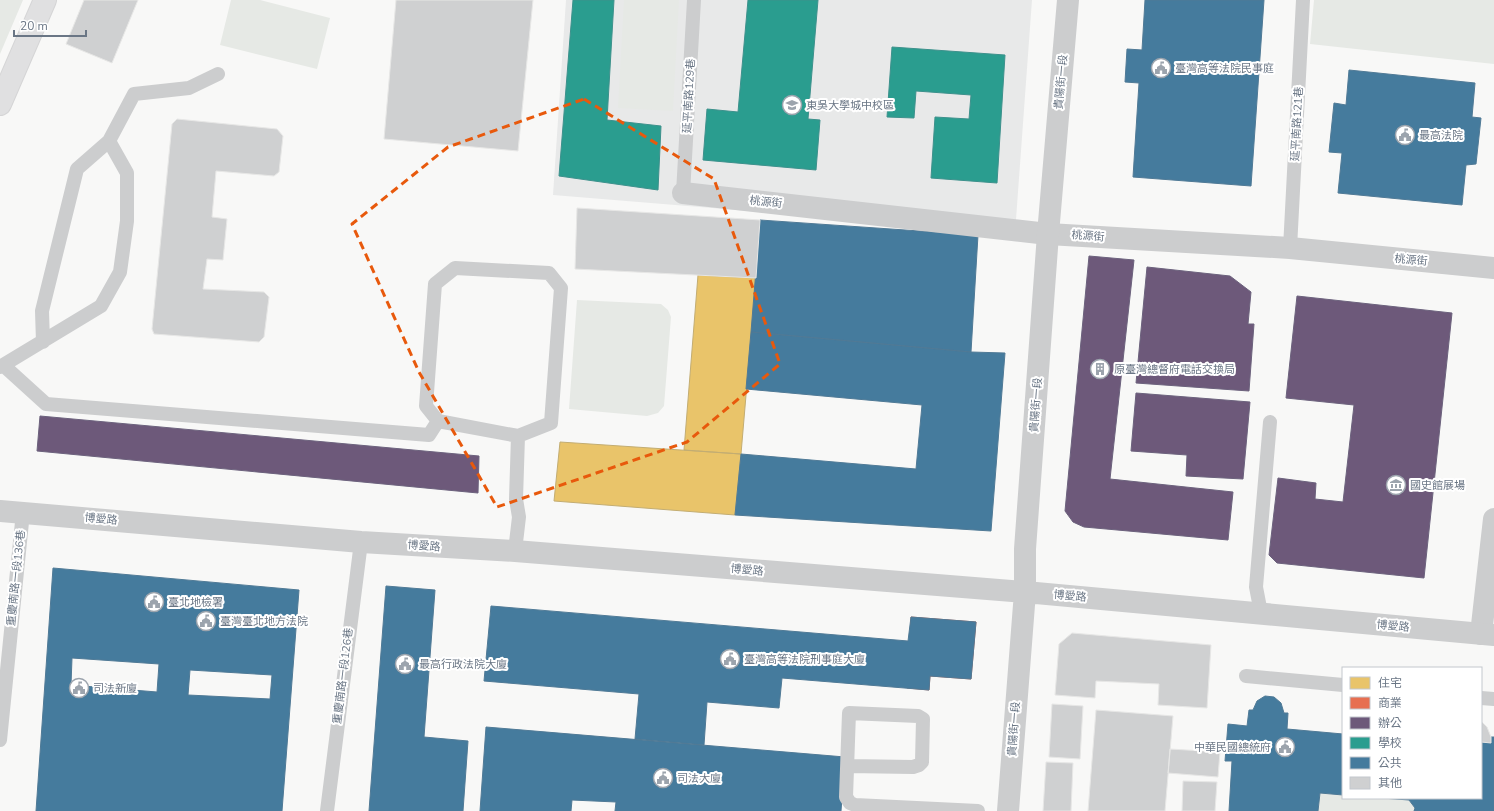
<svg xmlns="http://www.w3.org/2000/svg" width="1494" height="811" font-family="'Nunito Sans','Noto Sans TC',sans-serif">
<rect width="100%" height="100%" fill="#f8f8f7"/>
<!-- built -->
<path fill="#e8e9e9" d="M566,0h466l-17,233 -462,-38z"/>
<!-- green -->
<path fill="#e6e9e5" d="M0,0h23l-23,54z
M231,0h29l70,18 -13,51 -97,-24z
M624,0h55l-6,111 -55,-3z
M1314,0h180v64l-184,-20z
M577,300l84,4 7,6 3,7 -7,89 -6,7 -11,3 -78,-7z
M1320,793l23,2v3h39l27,2 6,8 -1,3h-96z"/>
<!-- homes -->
<path fill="#e9c46a" stroke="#c3ad72" d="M698,275l58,3 -15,176 -57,-4z
M560,442l181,12 -6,61 -181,-14z"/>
<!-- shops -->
<path fill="#e76f51" stroke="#c27161" d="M911,617l65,5 -5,57 -41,-3 -1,14 -22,-2z"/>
<!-- offices -->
<path fill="#6d597a" stroke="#6c627d" d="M1089,256l45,4 -24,219 123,13 -5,48 -144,-13 -11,-5 -8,-11z
M1147,267l83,9 21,16 -3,32h6l-5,67 -113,-8z
M1297,296l155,17 -28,265 -147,-15 -8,-8 9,-77 38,5 -1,16 28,3 11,-97 -68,-7z
M1136,393l114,9 -7,77 -57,-3 1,-21 -56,-4z
M40,416l439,40 -1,37 -441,-42z"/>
<!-- schools -->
<path fill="#2a9d8f" stroke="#3d918c" d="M573,0h41l-7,120 54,6 -3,64 -99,-14z
M748,0h70l-10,119 12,1 -4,50 -113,-10 4,-51 31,3z
M892,47l113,8 -8,128 -66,-5 4,-61 34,2 2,-24 -55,-4 -2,27 -27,-1z"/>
<!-- public -->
<path fill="#457b9d" stroke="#507a96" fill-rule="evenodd" d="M1145,0h119l-13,186 -118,-9 6,-94 -14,-1 2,-33 15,1z
M1349,70l126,13 -3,34 9,1 -5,46 -10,1 -4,40 -124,-12 4,-40 -13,-1 5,-49 12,2z
M760,220l218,15 -7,117 -220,-20z
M751,332l220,20 34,1 -14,178 -256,-16 6,-61 175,15 6,-64 -176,-16z
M53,568l246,22 -17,221h-246zM72,658l87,6 -2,28 -86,-7zM190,670l82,5 -2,24 -82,-4z
M386,586l49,4 -11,147 44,4 -5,70h-94z
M491,606l417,35 3,-24 65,5 -5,57 -41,-3 -1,14 -147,-12 -3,30 -72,-6 -3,43 -69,-6 4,-45 -155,-13z
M1265,696l9,1 7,6 3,10h4l-1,16 56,5v61l-23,-2 -2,18h-89l3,-50h-7l3,-37 19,2 2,-16h4l4,-9z
M486,727l359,30 -4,54h-226l1,-9 -44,-2 -1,11h-91z
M1491,737h3v74h-80l1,-3 -6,-8 -27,-2h99v-56l10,1z"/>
<!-- building -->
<path fill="#cfd0d1" stroke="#e7e7e6" d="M84,0h54l-26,63 -46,-19z
M396,0h137l-15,151 -134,-12z
M177,119l100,10 6,7 -4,36 -5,4 -58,-5 -4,46 15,2 -4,41 -16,-1 -4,30 61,3 5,5 -5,40 -5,5 -105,-8 -2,-5 20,-205z
M577,208l183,12 -4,58 -181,-9z
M1072,633l139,12 -4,63 -49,-3 1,-21 -63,-3 -1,17 -40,-3 4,-51z
M1052,704l31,2 -3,53 -31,-2z
M1096,710l77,6 -8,95h-77z
M1481,721l6,6 4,10v6l-10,-1z
M1170,749l50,3 -2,25 -50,-4z
M1046,762l27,1 -2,48h-28z
M1183,781l34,1 -2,29h-33z"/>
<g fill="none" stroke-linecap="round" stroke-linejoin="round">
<defs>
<path id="secondary" d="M0,104l45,-104"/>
</defs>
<!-- secondary casing -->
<use href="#secondary" stroke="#d5d5d6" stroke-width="24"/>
<!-- service -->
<path stroke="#cccdce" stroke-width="14" d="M683,193l11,-193
M1290,248l13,-248
M455,268l94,5 12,15 -10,135 -33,13 -80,-15 -12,-15 9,-122z
M43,342l-1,-31 35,-142 32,-28 25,-47 55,-6 29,-14
M3,365l43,39 383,31 9,-14
M0,367l101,-61 19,-34 7,-51v-48l-18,-32
M515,551l4,-34 -3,-18 2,-63
M1261,613l-5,-26 14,-165
M1246,676l97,9
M1481,698l13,1
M0,740l23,-228
M848,766l65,1 6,-2 3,-3 1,-43 -5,-3 -69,-3 -3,84 4,6 5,2 123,6
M327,811l34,-269"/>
<!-- minor -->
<path stroke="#cccdce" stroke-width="22" d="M683,193l365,41 242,14 204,20
M1481,634l13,-115"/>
<!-- tertiary -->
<path stroke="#cccdce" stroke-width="22" d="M0,511l361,31 154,9 510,41 469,43
M1008,811l17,-219v-43l23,-315 20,-234"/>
<!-- secondary -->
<use href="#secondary" stroke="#e0e0e1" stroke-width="22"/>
</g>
<!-- marked area -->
<path fill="none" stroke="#e8590c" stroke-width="3" stroke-dasharray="8 5" stroke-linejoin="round" d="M584,99l130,80 66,185 -93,78 -190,65 -78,-135 -67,-148 96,-77z"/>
<!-- icons -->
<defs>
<symbol id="civic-ring" viewBox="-11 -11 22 22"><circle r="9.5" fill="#fff" stroke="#9ca4ad" stroke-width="1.5"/><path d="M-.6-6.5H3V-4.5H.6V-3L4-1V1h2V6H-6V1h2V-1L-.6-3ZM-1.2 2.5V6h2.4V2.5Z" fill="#9ca4ad"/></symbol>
<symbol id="university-ring" viewBox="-11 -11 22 22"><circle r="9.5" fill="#fff" stroke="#9ca4ad" stroke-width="1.5"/><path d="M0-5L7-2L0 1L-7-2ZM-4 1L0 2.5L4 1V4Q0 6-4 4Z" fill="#9ca4ad"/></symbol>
<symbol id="building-ring" viewBox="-11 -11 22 22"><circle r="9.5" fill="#fff" stroke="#9ca4ad" stroke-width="1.5"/><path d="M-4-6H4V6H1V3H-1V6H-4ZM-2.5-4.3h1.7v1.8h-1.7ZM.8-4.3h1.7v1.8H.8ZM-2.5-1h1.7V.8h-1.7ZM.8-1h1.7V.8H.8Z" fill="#9ca4ad"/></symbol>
<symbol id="museum-ring" viewBox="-11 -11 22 22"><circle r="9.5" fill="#fff" stroke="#9ca4ad" stroke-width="1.5"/><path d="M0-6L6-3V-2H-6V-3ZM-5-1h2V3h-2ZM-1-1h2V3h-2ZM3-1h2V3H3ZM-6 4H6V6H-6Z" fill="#9ca4ad"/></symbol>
</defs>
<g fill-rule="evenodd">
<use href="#civic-ring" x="1150" y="57" width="22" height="22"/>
<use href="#university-ring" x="781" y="94" width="22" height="22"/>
<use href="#civic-ring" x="1394" y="124" width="22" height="22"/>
<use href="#building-ring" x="1089" y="358" width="22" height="22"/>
<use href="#museum-ring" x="1385" y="474" width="22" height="22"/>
<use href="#civic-ring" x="143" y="591" width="22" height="22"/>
<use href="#civic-ring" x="195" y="610" width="22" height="22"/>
<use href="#civic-ring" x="719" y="648" width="22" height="22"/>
<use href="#civic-ring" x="394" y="653" width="22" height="22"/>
<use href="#civic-ring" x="68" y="677" width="22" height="22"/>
<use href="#civic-ring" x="1274" y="736" width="22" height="22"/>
<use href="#civic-ring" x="652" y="767" width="22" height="22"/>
</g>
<g text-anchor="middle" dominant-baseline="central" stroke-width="4" stroke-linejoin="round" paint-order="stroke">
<!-- poi labels -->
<g font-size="11" fill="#6a7685" stroke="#fff" text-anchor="start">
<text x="1175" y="68">臺灣高等法院民事庭</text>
<text x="806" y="105">東吳大學城中校區</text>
<text x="1419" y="135">最高法院</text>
<text x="1114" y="369">原臺灣總督府電話交換局</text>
<text x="1410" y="485">國史館展場</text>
<text x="168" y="602">臺北地檢署</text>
<text x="220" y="621">臺灣臺北地方法院</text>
<text x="744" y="659">臺灣高等法院刑事庭大廈</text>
<text x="419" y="664">最高行政法院大廈</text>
<text x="93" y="688">司法新廈</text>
<text x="1271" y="747" text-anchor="end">中華民國總統府</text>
<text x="677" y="778">司法大廈</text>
</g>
<!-- street labels -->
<g font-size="11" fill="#6a7685" stroke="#fff">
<text transform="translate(1061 82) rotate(-85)">貴陽街一段</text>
<text transform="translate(689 96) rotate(-87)">延平南路129巷</text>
<text transform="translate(1297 124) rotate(-87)">延平南路121巷</text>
<text transform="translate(766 202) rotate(6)">桃源街</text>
<text transform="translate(1088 236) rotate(4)">桃源街</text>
<text transform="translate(1411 260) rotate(5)">桃源街</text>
<text transform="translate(1036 405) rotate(-86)">貴陽街一段</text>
<text transform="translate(101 519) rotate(5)">博愛路</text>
<text transform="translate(424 546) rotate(4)">博愛路</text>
<text transform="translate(747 570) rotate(5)">博愛路</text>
<text transform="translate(16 578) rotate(-84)">重慶南路一段136巷</text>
<text transform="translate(1070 596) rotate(5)">博愛路</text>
<text transform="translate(1393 626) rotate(5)">博愛路</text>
<text transform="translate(343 676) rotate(-83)">重慶南路一段126巷</text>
<text transform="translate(1014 729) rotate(-86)">貴陽街一段</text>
</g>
</g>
<!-- legend -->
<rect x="1342" y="667" width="140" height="132" fill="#ffffff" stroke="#c3c8ce"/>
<rect x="1350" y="677" width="20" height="12" fill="#e9c46a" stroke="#c3c8ce"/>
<text x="1378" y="687" font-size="12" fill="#6a7685">住宅</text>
<rect x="1350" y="697" width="20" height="12" fill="#e76f51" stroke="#c3c8ce"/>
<text x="1378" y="707" font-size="12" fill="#6a7685">商業</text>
<rect x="1350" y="717" width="20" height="12" fill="#6d597a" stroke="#c3c8ce"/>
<text x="1378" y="727" font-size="12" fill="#6a7685">辦公</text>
<rect x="1350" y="737" width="20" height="12" fill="#2a9d8f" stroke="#c3c8ce"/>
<text x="1378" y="747" font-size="12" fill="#6a7685">學校</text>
<rect x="1350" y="757" width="20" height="12" fill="#457b9d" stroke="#c3c8ce"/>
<text x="1378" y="767" font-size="12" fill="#6a7685">公共</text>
<rect x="1350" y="777" width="20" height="12" fill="#cfd0d1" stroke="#c3c8ce"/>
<text x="1378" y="787" font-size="12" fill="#6a7685">其他</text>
<!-- scale -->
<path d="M14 30v6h72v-6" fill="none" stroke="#6a7685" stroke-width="2"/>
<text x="20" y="30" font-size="12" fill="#6a7685" stroke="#ffffff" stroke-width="3" paint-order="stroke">20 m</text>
</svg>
